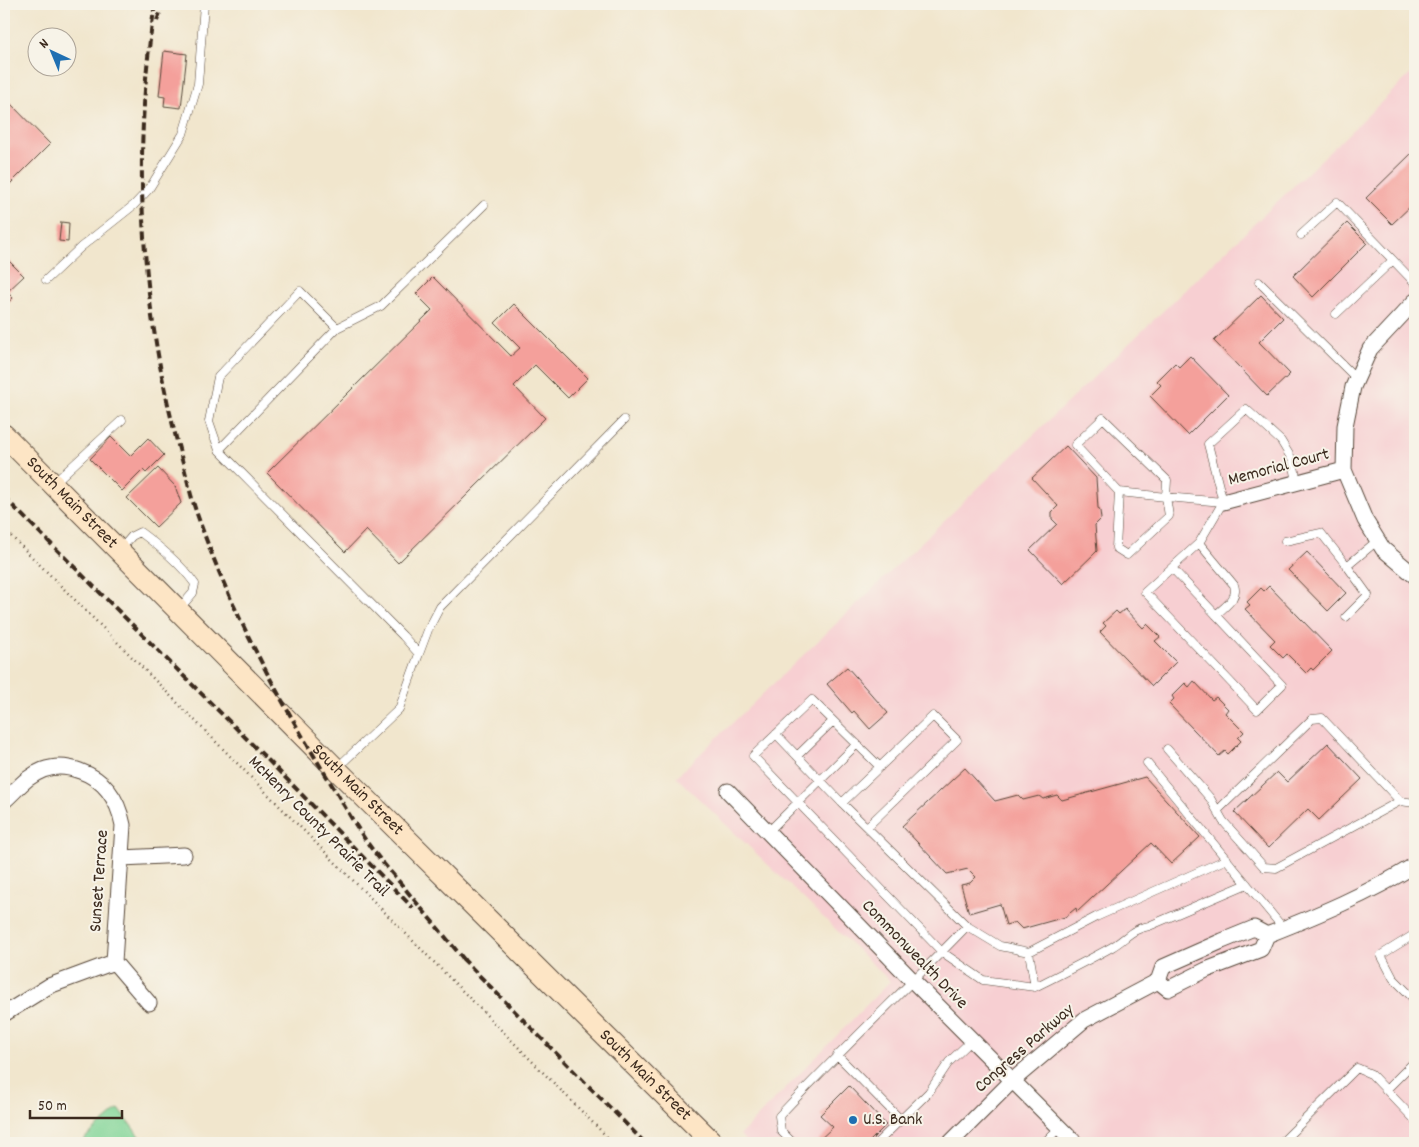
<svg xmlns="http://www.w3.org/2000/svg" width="1419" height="1147" font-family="Dekko,sans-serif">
<rect width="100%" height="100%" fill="#f7f3e8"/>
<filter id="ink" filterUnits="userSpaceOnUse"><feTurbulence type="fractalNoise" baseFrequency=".02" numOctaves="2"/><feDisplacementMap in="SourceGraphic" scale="10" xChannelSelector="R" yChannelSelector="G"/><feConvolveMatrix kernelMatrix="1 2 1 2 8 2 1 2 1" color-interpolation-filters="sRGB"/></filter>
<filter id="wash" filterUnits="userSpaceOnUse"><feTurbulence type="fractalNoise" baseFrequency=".0096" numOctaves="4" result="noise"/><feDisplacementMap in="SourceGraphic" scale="20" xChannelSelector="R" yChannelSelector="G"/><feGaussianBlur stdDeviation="1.12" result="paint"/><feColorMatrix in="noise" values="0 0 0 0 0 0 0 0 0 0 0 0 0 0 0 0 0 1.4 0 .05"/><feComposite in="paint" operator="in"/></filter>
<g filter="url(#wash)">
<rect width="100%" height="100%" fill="#f1e6cd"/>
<!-- built -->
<path fill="#f7cfd2" d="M1415,70v1073h-667l-8,-8 150,-154 -214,-204z"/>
<!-- pitch -->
<path fill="#82d598" stroke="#5e805b" d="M119,1109l25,34h-62l5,-7z"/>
<g id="blocks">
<!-- building -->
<path fill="#f4a09b" d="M164,51l23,3 -6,54 -17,-2 1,-9 -6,-1z
M7,100l43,44 -46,46v-86z
M1415,150v52l-23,22 -26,-26z
M61,222l8,1 -1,19 -9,-1z
M1347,223l20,20 -54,54 -20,-21z
M4,256l20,20 -17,16 6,6 -8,7 -1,-1z
M433,277l78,79 9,-8 -25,-25 19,-19 74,74 -20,20 -33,-33 -21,21 31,32 -147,145 -32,-33 -21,22 -78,-79 165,-163 -16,-16z
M1261,295l22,23 -24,24 31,32 -23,22 -53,-55z
M1190,356l38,39 -40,40 -38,-39 11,-11 -4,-4 18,-18 4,4z
M111,437l19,19 18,-18 16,17 -18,18 -3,-3 -21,21 -32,-32z
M1066,446l30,32 2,30 2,3 1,8 -6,6 2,26 -34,33 -33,-34 27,-26 -5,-5v-7l6,-6 -26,-28z
M158,468l17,18 6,17 -25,24 -29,-29z
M1307,552l39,41 -18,18 -40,-41z
M1269,586l63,65 -19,19 -2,-2 -5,5 -19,-19 -4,4 -13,-13 5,-5 -30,-31 5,-4 -3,-3 14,-14 3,3z
M1125,609l18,19 4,-4 13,13 -5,4 21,21 -24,24 -52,-54 6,-6 -3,-3 13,-12 3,3z
M847,667l41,46 -18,16 -16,-18 -2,2 -25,-29z
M1194,681l18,19 4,-3 12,12 -3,4 19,19 -6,6 3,3 -13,13 -3,-3 -6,5 -50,-52 5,-5 -2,-3 13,-13 4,4z
M1328,743l34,36 -43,41 -11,-11 -40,39 -34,-36 43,-40 10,10z
M965,768l30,33 23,-6 5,5 16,-4 4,3 14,-4 5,5 83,-23 55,60 -29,27 -20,-21 -74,69 -1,-4 -11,9 -43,12 -7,-7 -9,3 -6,-21 -31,9 -8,-28 9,-2 6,-6 -8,-8 -21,5 -45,-48z
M849,1086l37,39 -18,18h-19l-4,-3 -4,3h-25l17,-16 -13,-12z"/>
</g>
</g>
<g filter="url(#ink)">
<use href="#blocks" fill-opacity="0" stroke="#564638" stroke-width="1"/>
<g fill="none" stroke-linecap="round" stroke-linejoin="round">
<defs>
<path id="lane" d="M1301,235l36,-33 78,81
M46,280l35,-33 53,-42 15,-16 34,-55 15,-50 6,-80
M1259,282l98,97
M1336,314l57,-54
M337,328l44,-22 103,-101
M219,450l-10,-29 9,-44 82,-86 37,37 -118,122 184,186 16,18 -20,55 -62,59
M54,483l68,-63
M1119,492l47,5 3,19 -42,39 -11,-7 3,-56 -44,-47 28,-27 64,62 -1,17 57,5
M1285,541l36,-8 26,33 31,-26
M1199,543l35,42c5,13 -9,21 -18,30
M120,550l12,-14 8,-4c20,15 40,31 55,52l-2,9 -14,16
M1172,568l110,117 -25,25 -112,-118 54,-49 24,-41 -15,-58 38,-35 35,32 12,20 4,21
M1346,617l22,-22 -21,-29
M419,654l9,-24 12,-23 184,-187
M776,734l66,69 125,123
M1167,749l43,49 13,23 41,46 12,1 124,-67 15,2
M797,756l36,-35
M1147,763l137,166
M842,803l91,-87 24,24 -90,87
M1218,810l94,-91 10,-1 78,83
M768,832l89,-88
M1415,934l-34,21 12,23 22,22
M1029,952l67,-35 131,-58
M1035,987c26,-13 52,-26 77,-40 14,-8 19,-18 37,-21l98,-42
M837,1055l64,65
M1386,1090l29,-29
M793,1143l-12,-12 -2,-15c61,-65 126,-126 188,-190l33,20 29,6 6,35 -52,-7 -41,-28 -189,-196 59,-56 68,67
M877,1143l52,-51 20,-30 23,-22
M1044,1143l15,-15
M1281,1143l76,-75 14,6 44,46"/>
<path id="street" d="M1415,301l-45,48 -17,38 -8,39 -1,44 21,50 18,29 32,27
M1223,502l121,-32
M728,791l185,190 162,162
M4,801c13,-11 21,-24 39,-31 13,-5 24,-4 37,1 26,9 38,29 43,54l-9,137 35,41
M122,858l62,-3
M1158,981l10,8 38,-19 55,-21 6,-14c51,-20 101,-41 148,-70
M4,1014l45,-28 65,-24
M950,1143l62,-62 72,-61 74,-39 5,-14 59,-26 32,-13 13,7"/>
<g id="secondary">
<path id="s1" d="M4,435l332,334 377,374"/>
</g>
</defs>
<!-- lane casing -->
<use href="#lane" stroke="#564638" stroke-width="9"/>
<!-- street casing -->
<use href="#street" stroke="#564638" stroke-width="17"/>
<!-- secondary casing -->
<use href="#secondary" stroke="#564638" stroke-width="23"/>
<!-- path -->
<path stroke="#564638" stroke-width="2.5" stroke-dasharray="1 4" stroke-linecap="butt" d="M4,529l126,126 483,488"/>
<!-- lane -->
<use href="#lane" stroke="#fff" stroke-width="8"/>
<!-- street -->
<use href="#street" stroke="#fff" stroke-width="15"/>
<!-- secondary -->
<use href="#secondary" stroke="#fde5c5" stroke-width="21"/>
<!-- rail -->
<path stroke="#3b2a1e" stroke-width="4" stroke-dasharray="8 4" stroke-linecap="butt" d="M155,4c-24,154 -15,306 27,456 5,17 8,34 14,51 31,91 76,176 126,258 16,25 30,52 47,76 10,14 22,27 33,40 21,26 43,51 64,77
M157,21l6,-17
M4,497l265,264 144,147
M462,958l183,185"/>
</g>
</g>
<!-- markers -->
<circle fill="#1f6fb2" stroke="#f7f3e8" stroke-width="2" cx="853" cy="1120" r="5"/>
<g text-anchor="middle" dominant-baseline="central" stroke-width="4" stroke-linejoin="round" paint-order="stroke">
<!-- street labels -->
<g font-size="18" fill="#3b2a1e" stroke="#f7f3e8">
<text transform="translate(1279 468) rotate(-15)">Memorial Court</text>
<text stroke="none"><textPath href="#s1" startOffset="96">South Main Street</textPath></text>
<text stroke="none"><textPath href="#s1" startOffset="501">South Main Street</textPath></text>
<text transform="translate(318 827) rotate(45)">McHenry County Prairie Trail</text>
<text transform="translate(100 881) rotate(-86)">Sunset Terrace</text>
<text transform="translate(914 955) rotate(46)">Commonwealth Drive</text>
<text transform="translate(1025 1049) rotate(-41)">Congress Parkway</text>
<text stroke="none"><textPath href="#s1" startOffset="906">South Main Street</textPath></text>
</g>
<!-- poi labels -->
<g font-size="18" fill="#3b2a1e" stroke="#f7f3e8" text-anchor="start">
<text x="863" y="1120">U.S. Bank</text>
</g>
</g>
<!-- margin -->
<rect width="1419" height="1147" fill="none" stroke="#f7f3e8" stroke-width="20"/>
<!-- north arrow -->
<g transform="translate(52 52) rotate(316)"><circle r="24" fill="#f7f3e8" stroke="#aca397"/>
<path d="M0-4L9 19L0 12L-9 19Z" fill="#1f6fb2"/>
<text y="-8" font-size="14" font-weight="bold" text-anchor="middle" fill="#3b2a1e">N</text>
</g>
<!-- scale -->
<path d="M30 1110v8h92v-8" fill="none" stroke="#3b2a1e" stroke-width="2.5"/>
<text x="38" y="1110" font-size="15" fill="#3b2a1e" stroke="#f7f3e8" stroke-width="4" paint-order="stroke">50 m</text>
</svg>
